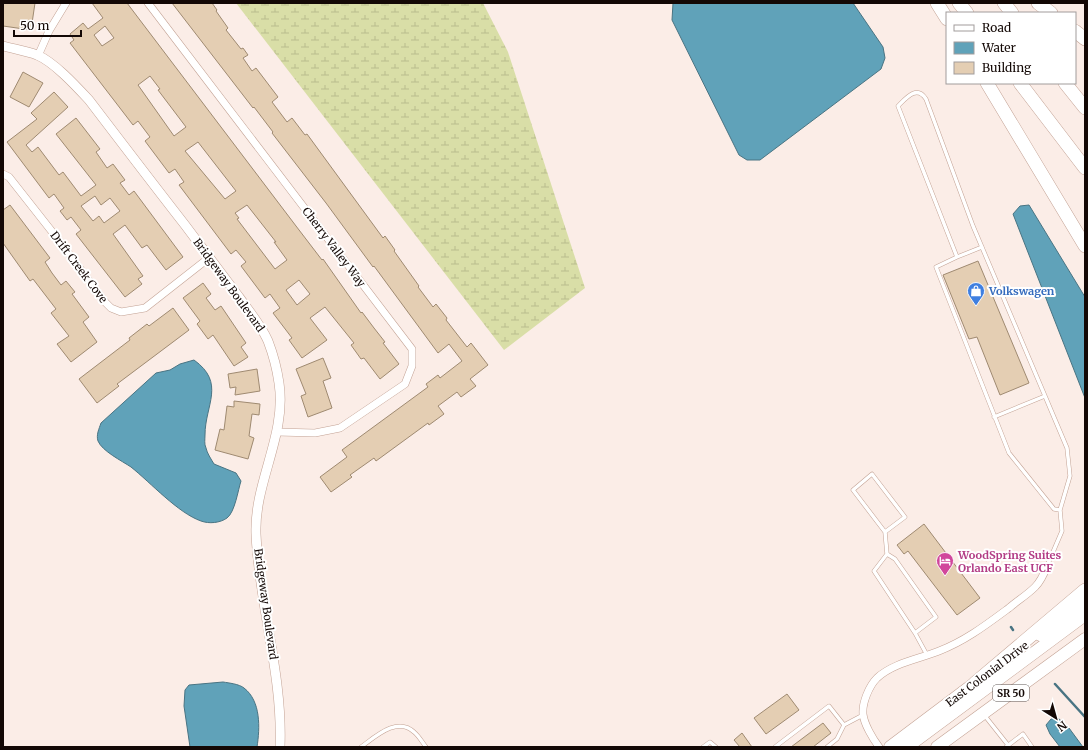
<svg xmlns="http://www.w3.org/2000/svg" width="1088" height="750" font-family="Merriweather,serif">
<defs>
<pattern id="wetland-marsh" width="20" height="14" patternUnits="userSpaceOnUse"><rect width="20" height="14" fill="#d9dea7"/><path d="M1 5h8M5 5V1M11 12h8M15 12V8" fill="none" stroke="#b9bd8e"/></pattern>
</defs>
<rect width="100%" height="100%" fill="#fbede7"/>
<!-- wetland -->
<path fill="url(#wetland-marsh)" d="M236,3h247l25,49 77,236 -81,62z"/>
<!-- water -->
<path fill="#60a2b9" stroke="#497483" d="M673,3h180l30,44 2,11 -4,11 -121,91h-13l-8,-5 -67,-135z
M1029,205l56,92v101l-72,-184 7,-8z
M194,360c32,23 11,45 11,75 0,4 -1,9 1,13 1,5 5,11 8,16l22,9 5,8c-3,9 -6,31 -14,37 -7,5 -18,6 -26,3 -23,-8 -50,-38 -70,-54 -9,-6 -29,-16 -33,-26 -2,-6 1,-12 3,-18l55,-50 14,-3 10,-6z
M223,682c6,1 16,2 21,6 17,13 16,40 13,59h-67l-6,-41 1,-16 4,-5z
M1058,718l11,10 14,19h-23l-10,-13 -4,-9 5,-6z"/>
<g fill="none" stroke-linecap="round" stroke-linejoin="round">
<!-- stream -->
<path stroke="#497483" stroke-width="2.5" d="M1011,627l2,3
M1055,684l30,33"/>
</g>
<!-- building -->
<path fill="#e4ceb3" stroke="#9f8a71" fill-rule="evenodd" d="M3,3h32l-4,27 -28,-4z
M92,3h35l169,223 26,34 1,-1 38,54 1,-1 12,16 11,14 -2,1 16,21 -19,15 -16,-21 -3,1 -10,-14 3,-2 -29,-36 -15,11 17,22 -25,18 -13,-18 3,-2 -19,-25 7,-5 -10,-14 -5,4 -24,-32 5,-4 -10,-12 -5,4 -52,-69 5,-3 -9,-13 -6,4 -24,-32 5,-4 -12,-16 -5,4 -63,-82 4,-3 -4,-6 13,-11 5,6 15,-11zM105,26l9,12 -12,8 -8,-11zM150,76l10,13 -2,1 28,37 -12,9 -36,-51zM198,142l38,49 -11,8 -40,-48zM247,205l29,37h-2l13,18 -12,9 -38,-50 2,-1 -4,-5zM299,280l11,14 -13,11 -11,-15z
M172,3h40l5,7 -1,1 12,17 -2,2 15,19 2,-1 5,7 -5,3 9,13 4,-3 22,29 -6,5 15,20 5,-4 13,17 2,-1 76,104 2,-2 10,14 -1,1 25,35 -1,1 15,20 3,-3 11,14 -1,2 21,27 4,-4 17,22 -18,14 6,7 -15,11 -4,-5 -19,14 6,8 -15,11 -1,-2 -52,38 -2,-3 -24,17 2,2 -21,15 -11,-15 27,-20 -5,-7 86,-63 -2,-3 12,-9 2,3 22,-17 -13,-17 -11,9 -64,-87 -1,1 -47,-64 -54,-70 1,-1 -19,-25 -1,1z
M23,72l20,11 -14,24 -19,-10z
M54,92l14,15 -42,38 6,7 6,-5 21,28 4,-3 18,24 15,-11 -40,-51 20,-16 24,31 -4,3 11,16 6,-4 12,16 -5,3 9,12 5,-4 49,66 -17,13 -19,-25 -5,3 -17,-23 -12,9 30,42 -5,3 4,5 -17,13 -49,-63 5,-4 -10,-13 -4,3 -7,-9 4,-3 -10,-14 -5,4 -42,-56 30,-23 -6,-6zM95,196l6,9 9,-7 10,13 -16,12 -5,-7 -6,5 -12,-15z
M10,205l40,53 -5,4 7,11 9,12 5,-4 9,11 -3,2 17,23 -6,5 14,20 -26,20 -14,-18 12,-8 -18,-23 5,-4 -23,-30 -3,2 -27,-38v-33z
M978,261l51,122 -29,12 -23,-58 -8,2 -26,-64z
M203,283l8,11 -5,4 9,12 6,-4 25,37 -5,4 7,10 -14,9 -21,-31 -5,4 -11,-15 3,-3 -17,-23z
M173,308l16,22 -72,54 2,2 -22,17 -18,-24 51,-39 -1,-2 18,-14 2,2z
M323,358l8,20 -8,3 9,27 -24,9 -7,-21 5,-2 -10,-25z
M257,369l3,22 -25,4 1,-8 -6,1 -2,-14z
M234,401l26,3 -1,11 -7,-1 -3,22 5,2 -6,21 -33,-9 5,-21 4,1 3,-24 7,1z
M924,524l56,74 -23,17 -49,-64 -4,3 -7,-9z
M787,694l12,16 -33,24 -12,-16z
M823,723l8,10 -18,14h-22z
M742,733l10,14h-12l-6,-7z"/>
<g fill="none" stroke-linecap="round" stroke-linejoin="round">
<defs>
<path id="service" d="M957,257l25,-10
M994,417l51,-21
M885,532l-32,-42 19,-16 33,43 -20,15 2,22
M1047,566l15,-35 -2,-21 10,-34 -3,-28 -94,-222 -47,-127c-9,-14 -19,-2 -28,7l59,151 -21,10 73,186 45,56 6,1
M915,633l-41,-62 13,-17 8,5 41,58 -21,16 12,22
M985,716l23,29
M361,747c14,-10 36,-31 53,-15 5,4 8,10 12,15
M703,747l7,-5 6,5
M775,747l54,-41 15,19
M827,747l10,-8 7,-14 19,-10
M1006,747l17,-13 9,13"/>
<path id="minor" d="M148,3l264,346v17l-7,18 -65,44 -25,5 -38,-1
M38,56l11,-25 17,-28
M3,174l6,3 48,61 48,64 6,6 10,4 24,-4 65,-51
M879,747c-6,-8 -15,-23 -16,-33 -1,-11 6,-28 14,-36 16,-15 42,-19 62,-27 26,-10 47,-26 70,-43 8,-7 18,-13 26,-21 6,-6 9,-13 12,-21"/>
<path id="tertiary" d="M3,46c11,3 23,5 34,9 17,7 39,31 52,45 32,42 64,84 96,125 18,24 36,48 54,72 10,14 22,28 29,44 5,13 9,28 11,42 8,52 -25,99 -23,151 3,71 27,141 24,213"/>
<path id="trunk" d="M1040,635l45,-33
M890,747l93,-70
M907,747l178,-132
M937,747l148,-108"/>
<path id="motorway" d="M937,3l10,16
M959,3l8,10
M1004,3l8,10
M1038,3l13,10
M1075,31l10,8
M987,83l98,163
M1020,83l65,85
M1065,83l20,25
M975,683l110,-93"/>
</defs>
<!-- service casing -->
<use href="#service" stroke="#c3a294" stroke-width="4.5"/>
<!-- minor casing -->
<use href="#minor" stroke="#c3a294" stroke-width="8"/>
<!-- tertiary casing -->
<use href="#tertiary" stroke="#c3a294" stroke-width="10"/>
<!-- trunk casing -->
<use href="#trunk" stroke="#c3a294" stroke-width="13"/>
<!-- motorway casing -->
<use href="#motorway" stroke="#c3a294" stroke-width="14"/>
<!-- service -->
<use href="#service" stroke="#fff" stroke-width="3.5"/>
<!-- minor -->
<use href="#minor" stroke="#fff" stroke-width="7"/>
<!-- tertiary -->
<use href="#tertiary" stroke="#fff" stroke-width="9"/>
<!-- trunk -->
<use href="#trunk" stroke="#fff" stroke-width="12"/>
<!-- motorway -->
<use href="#motorway" stroke="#fff" stroke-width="13"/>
</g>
<!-- icons -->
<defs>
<symbol id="shop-pin" viewBox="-11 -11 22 30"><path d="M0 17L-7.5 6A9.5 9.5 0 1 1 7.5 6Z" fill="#3f7fe0" stroke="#fff"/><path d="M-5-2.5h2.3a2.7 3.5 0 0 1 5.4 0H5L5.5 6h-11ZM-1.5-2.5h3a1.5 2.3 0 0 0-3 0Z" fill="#fff"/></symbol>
<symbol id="hotel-pin" viewBox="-11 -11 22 30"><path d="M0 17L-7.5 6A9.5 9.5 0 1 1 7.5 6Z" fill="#d1479c" stroke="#fff"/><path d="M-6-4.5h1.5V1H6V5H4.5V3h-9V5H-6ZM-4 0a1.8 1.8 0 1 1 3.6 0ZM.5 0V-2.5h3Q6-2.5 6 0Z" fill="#fff"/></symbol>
</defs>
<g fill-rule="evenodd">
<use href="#shop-pin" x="966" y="281" width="20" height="27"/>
<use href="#hotel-pin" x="935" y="551" width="20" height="27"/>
</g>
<g text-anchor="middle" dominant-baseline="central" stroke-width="4" stroke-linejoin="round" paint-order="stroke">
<!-- shield labels -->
<rect fill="#fff" stroke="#5a5250" stroke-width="1" x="993" y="685" width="36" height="16" rx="3"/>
<g font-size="10" font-weight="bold" fill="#130805">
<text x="1011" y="693">SR 50</text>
</g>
<!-- street labels -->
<g font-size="11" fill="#130805" stroke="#fff">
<text transform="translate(334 247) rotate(53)">Cherry Valley Way</text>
<text transform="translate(79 267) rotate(53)">Drift Creek Cove</text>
<text transform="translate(229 285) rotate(54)">Bridgeway Boulevard</text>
<text transform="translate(266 604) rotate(82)">Bridgeway Boulevard</text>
<text transform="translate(987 674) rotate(-37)">East Colonial Drive</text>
</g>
<!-- shop labels -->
<g font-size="11" font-weight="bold" fill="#366cbe" stroke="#fff" text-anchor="start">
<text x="989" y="291">Volkswagen</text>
</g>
<!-- hotel labels -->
<g font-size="11" font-weight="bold" fill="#b23c85" stroke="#fff" text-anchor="start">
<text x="958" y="555">WoodSpring Suites<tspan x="958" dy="13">Orlando East UCF</tspan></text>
</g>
</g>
<!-- border -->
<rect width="1088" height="750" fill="none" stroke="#130805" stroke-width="8"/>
<!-- legend -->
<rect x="946" y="12" width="130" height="72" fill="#ffffff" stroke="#a19c9b"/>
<rect x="954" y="25" width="20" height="6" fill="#ffffff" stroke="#a19c9b"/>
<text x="982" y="32" font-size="12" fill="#130805">Road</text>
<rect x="954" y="42" width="20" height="12" fill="#60a2b9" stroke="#a19c9b"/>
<text x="982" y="52" font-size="12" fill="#130805">Water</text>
<rect x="954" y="62" width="20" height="12" fill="#e4ceb3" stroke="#a19c9b"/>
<text x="982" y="72" font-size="12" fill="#130805">Building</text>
<!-- north arrow -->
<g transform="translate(1056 718) rotate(143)" stroke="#ffffff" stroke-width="3" paint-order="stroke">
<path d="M0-3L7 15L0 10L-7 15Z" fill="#130805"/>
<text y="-6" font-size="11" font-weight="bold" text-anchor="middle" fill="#130805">N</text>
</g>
<!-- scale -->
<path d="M14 30v6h67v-6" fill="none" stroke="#130805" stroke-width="2"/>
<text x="20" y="30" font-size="12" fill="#130805" stroke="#ffffff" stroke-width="3" paint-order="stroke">50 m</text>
</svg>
